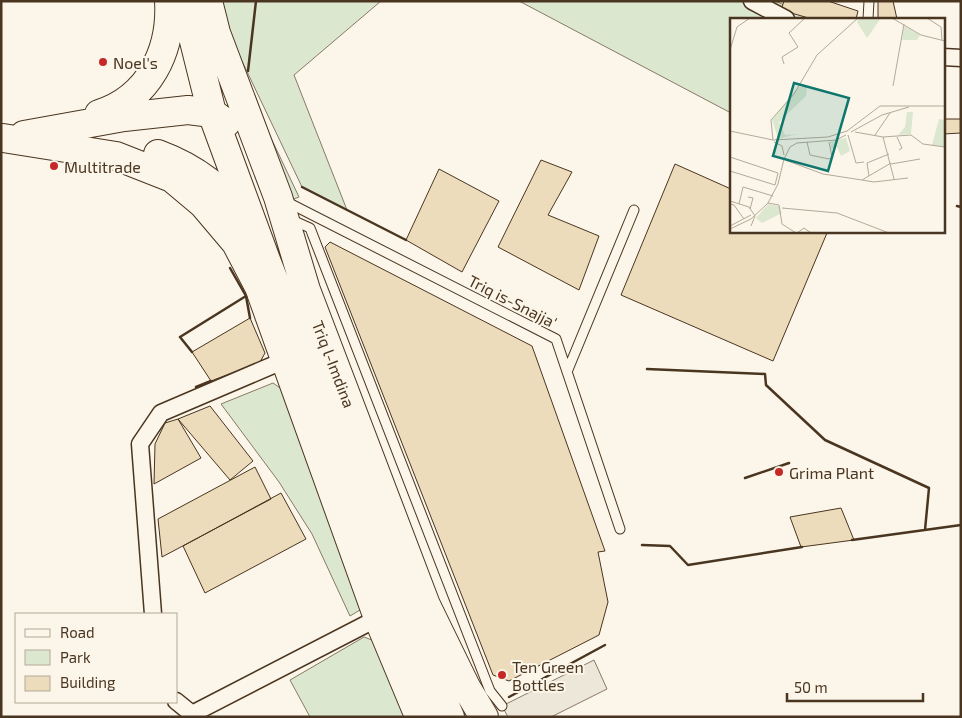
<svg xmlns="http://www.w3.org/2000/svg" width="962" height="718" font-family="'Exo 2',sans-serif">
<rect width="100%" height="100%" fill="#fbf6e9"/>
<!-- green -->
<path fill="#dce7d0" stroke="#887966" d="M221,1h160l-87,74 53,135 -45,-23 -72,-151z
M519,1h256l42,18h-86v94z
M262,119l37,78 -5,2 -16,-8z
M273,383l10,7 81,209 -4,11 -10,6 -38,-82 -33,-52 -58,-78z
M364,637l13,5 34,75h-101l-20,-37z"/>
<!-- parking -->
<path fill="#ede7d9" stroke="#887966" d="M594,660l13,29 -56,28h-43l-6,-11z"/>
<!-- building -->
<path fill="#ecdcbc" stroke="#4a3520" d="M784,1h44l30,10 -2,8h-44l-31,-9z
M878,1h15l4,18h-19z
M943,119h18v14l-18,1z
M541,160l31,12 -24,43 51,21 -20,54 -81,-43z
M675,164l56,25v42l96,2 -54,128 -152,-66z
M439,169l60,32 -37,71 -56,-32z
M330,242l202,104 73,205 -7,1 10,50 -9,33 -90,46 -16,-6 -168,-428z
M250,318l15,35 -5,9 -49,19 -19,-29z
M210,406l43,55 -23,19 -52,-61z
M178,419l23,39 -47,26 1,-40 10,-21z
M255,467l16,32 -109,58 -4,-38z
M281,493l25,46 -101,54 -22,-47z
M841,508l13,32 -53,7 -11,-30z"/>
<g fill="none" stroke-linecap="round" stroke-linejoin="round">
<defs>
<path id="lane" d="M868,19l1,-18
M285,201l271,138 64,190
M290,219l20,9 180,463 12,15
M567,372l67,-162"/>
<path id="street" d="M752,1l34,18
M943,57l18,1
M153,614l-13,-170 21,-31 124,-53
M176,701l16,13 186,-96"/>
<path id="highway" d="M184,1l28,112 54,147 137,352 47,105
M208,1l8,32 62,164 28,93 120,315 40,82 18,30
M99,114c50,-16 73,-63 70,-113
M24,135l100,-18 64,-7 24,3 14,10
M3,138l113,18 56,22 31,26 33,39 23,44 119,331 38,91 6,8
M158,154c35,13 66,35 87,67"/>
</defs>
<!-- lane casing -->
<use href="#lane" stroke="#4a3520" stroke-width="11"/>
<!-- street casing -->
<use href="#street" stroke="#4a3520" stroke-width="19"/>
<!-- highway casing -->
<use href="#highway" stroke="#4a3520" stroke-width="30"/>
<!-- lane -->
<use href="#lane" stroke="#fbf6e9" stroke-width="9"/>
<!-- street -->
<use href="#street" stroke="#fbf6e9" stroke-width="16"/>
<!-- highway -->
<use href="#highway" stroke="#fbf6e9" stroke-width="28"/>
<!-- wall -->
<path stroke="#4a3520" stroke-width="2.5" d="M248,71l8,-70
M302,187l104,53
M957,206l4,1
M230,268l16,28
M192,352l-12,-15 66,-41 4,22
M647,369l118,5 1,11 59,55 104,48 -4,42
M196,387l15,-6
M745,478l44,-15
M852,540l109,-15
M642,545l28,1 18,19 114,-18
M509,697l96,-52"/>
</g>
<!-- markers -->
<g fill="#c62828" stroke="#fbf6e9" stroke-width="2">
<circle cx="103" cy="62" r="5"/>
<circle cx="54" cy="166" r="5"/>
<circle cx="779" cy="472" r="5"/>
<circle cx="502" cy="675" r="5"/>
</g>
<g text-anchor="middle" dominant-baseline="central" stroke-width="4" stroke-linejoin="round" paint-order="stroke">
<!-- poi labels -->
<g font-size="16" fill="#4a3520" stroke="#fbf6e9" text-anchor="start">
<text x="113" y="62">Noel's</text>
<text x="64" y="166">Multitrade</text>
<text x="789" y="472">Grima Plant</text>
<text x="512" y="666">Ten Green<tspan x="512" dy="18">Bottles</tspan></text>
</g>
<!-- street labels -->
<g font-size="16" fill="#4a3520" stroke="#fbf6e9">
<text transform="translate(513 301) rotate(27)">Triq is-Snajja'</text>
<text transform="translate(334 364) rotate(69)">Triq l-Imdina</text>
</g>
</g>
<!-- overview -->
<g transform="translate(730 18)">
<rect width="215" height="215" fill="#fbf6e9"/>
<path d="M128,0h23l-14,20 -10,-16zM174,8l16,9 -3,5h-15zM68,69h9l-1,9 -27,26 6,13 12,-1 -19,5 -6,-20zM177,94h6l-2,22 -13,1 7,-8zM209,101l6,1v27l-13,-2zM116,120l4,13 -9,5 -4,-9 -6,2 -1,-8zM38,186l11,2 3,7 -20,10 -6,-5z" fill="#dce7d0"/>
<path fill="none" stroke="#b4a999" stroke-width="1" d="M162,0l29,17 24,6M197,0l14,9 1,13M0,32l7,-23 13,-9M54,46l-2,-7 16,-10 -9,-14 16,-15M163,68l11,-62M0,113l43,9 55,-3 19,-6 33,-25h65M121,114l31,-17 27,-8M125,114l28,5 28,-2 12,9 22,3M118,117l8,28 8,-1M145,117l15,-22M153,119l11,42M167,119l5,11 -3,2M43,122l-2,-20 23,-26 23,-39 41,-37M44,124l8,4 2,9M77,124l3,13 19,4 3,-2 -3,-15M0,139l48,16M54,141l6,-12 7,-4 39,-3 10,-5M55,142l38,14 39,6 29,-17M161,146l29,-5M0,153l45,14 3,-12M139,158l-2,-13 22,-9M132,162l12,2 34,-4M13,169l30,9M18,179l5,1 -3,11M0,183l19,6 6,9 -4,10M38,185l11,2 3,19 14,9M0,186l4,1 10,14M9,186l4,-17M52,190l55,5 52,20M0,208l21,-11M0,211l21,-10 17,-16 10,-19 6,-25M67,215l7,-5 7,5"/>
<path fill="#0f766e" fill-opacity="0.15" stroke="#0f766e" stroke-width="2.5" d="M64,65l55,15 -21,73 -55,-15z"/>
<rect width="215" height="215" fill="none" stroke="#4a3520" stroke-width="2.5"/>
</g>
<!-- border -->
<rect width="962" height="718" fill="none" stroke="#4a3520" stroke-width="5"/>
<!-- legend -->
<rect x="15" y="613" width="162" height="90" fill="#fbf6e9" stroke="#b4a999"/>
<rect x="25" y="629" width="25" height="8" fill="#fbf6e9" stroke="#b4a999"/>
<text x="60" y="638" font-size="15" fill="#4a3520">Road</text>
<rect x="25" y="650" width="25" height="15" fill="#dce7d0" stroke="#b4a999"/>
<text x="60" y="663" font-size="15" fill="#4a3520">Park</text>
<rect x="25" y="676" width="25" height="15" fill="#ecdcbc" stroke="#b4a999"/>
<text x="60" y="688" font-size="15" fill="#4a3520">Building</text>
<!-- scale -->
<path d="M787 693v8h136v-8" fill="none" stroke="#4a3520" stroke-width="2.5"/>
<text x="794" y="693" font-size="15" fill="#4a3520" stroke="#fbf6e9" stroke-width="4" paint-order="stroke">50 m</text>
</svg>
